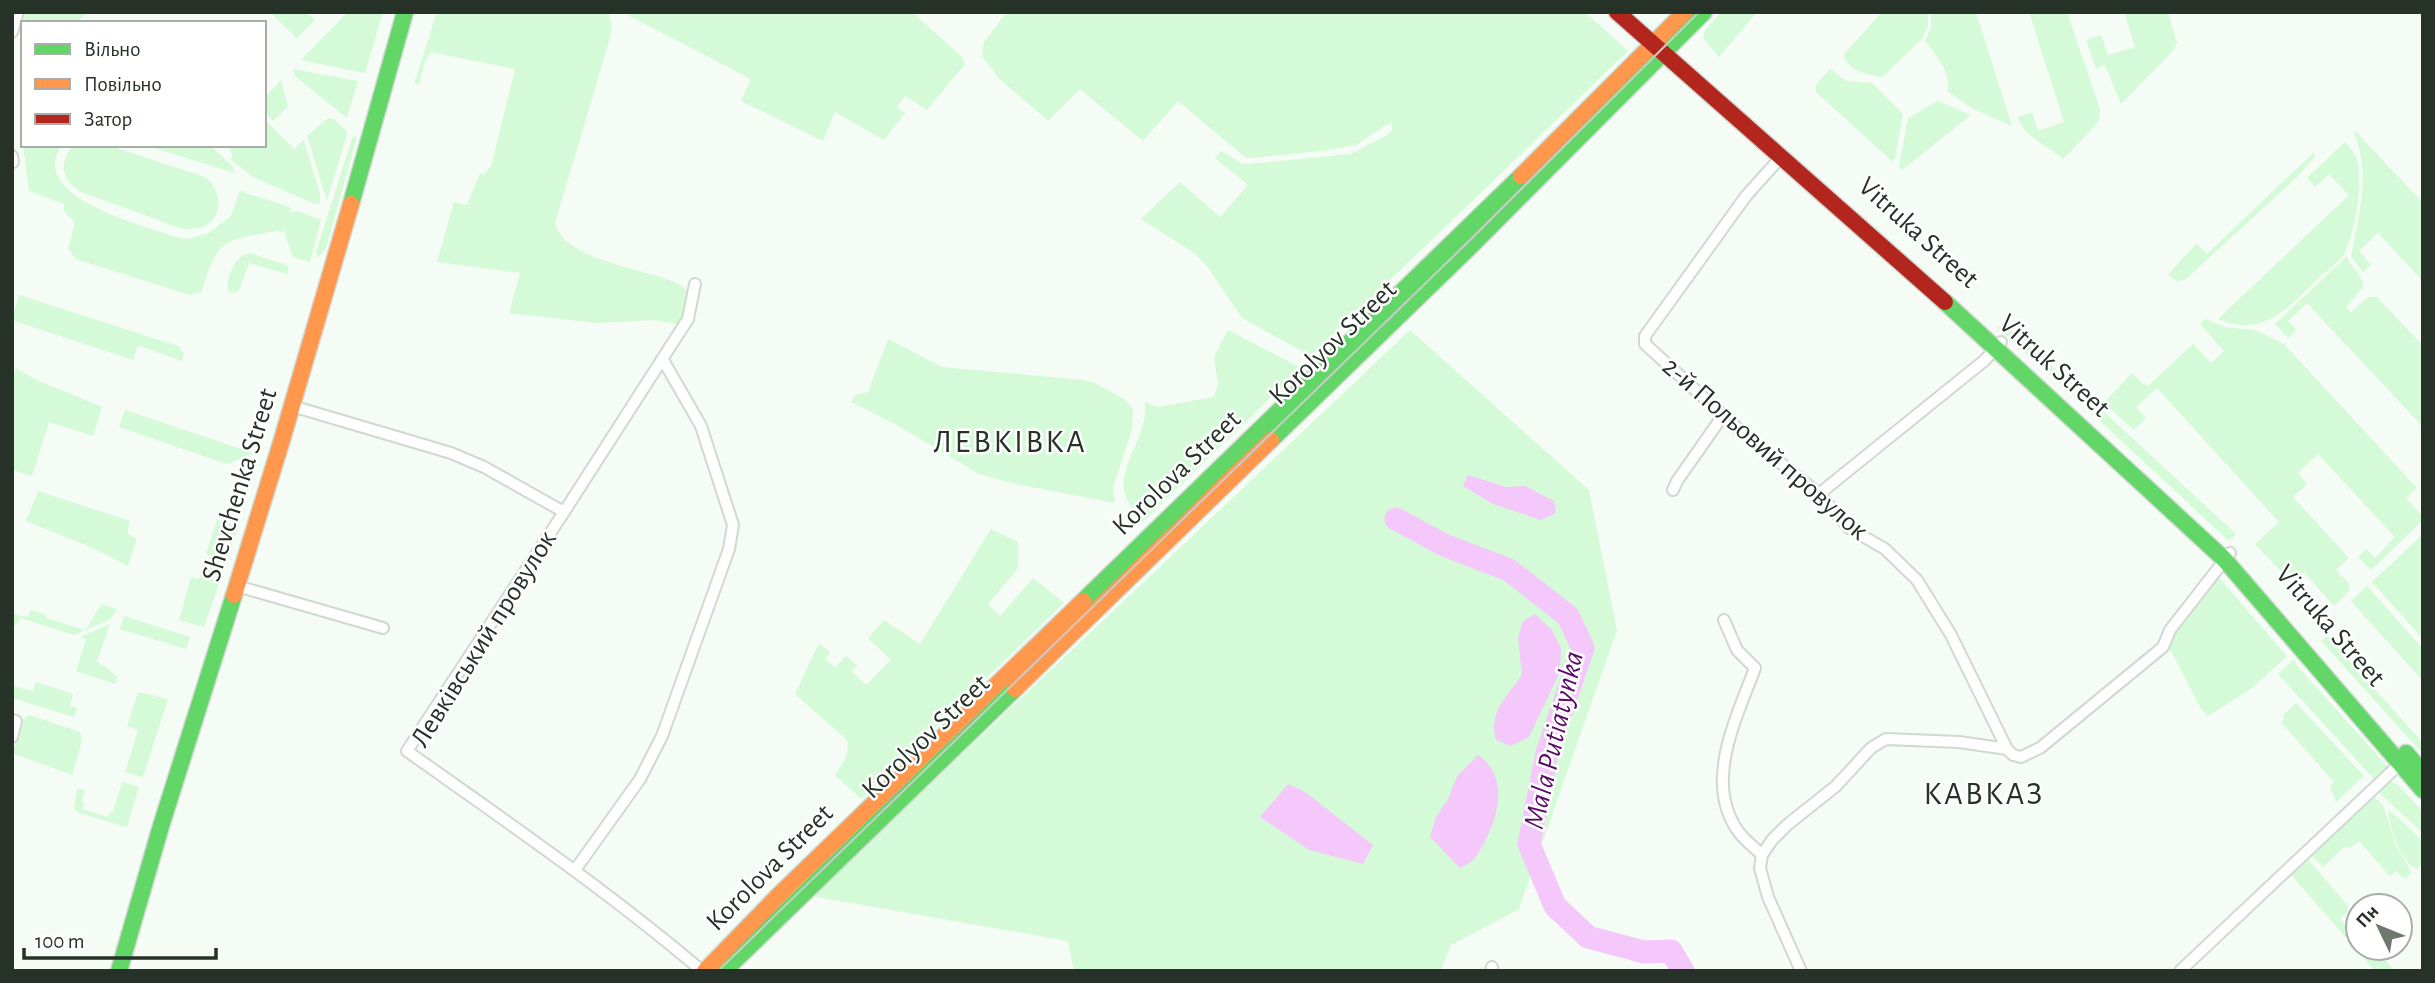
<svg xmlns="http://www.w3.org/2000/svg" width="2435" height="983" font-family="'Alegreya Sans',sans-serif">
<rect width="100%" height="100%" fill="#f5fbf5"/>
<!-- green -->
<path fill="#d5fad8" d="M26,12h62l-13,11h-52z
M270,12h36l9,8 -18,18z
M348,12h35l-18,61 -64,-13z
M437,12l172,1 3,14 -4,18 -53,178c9,44 125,48 132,69 4,10 -3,23 -5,33l-28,-5 -57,3 -88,-10 11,-40 -83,-11 17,-60 13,3 13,-31 4,1 7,-9 24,-97 -84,-17 -6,10 -6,22h-5z
M629,12h283l50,45 3,7 -38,46 -22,-14 -8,11 8,6 -21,27 -49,-28 -12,29 -82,-40 10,-22 -123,-64z
M1007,12h578l43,39 -317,305 -69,-38 -35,-52 -13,-13 -53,-34 39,-37 40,35 28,-32 -33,-27 6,-7 20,12 8,1 102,-10 36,-19 5,-5v-6h-4l-32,21 -34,6 -72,7 -5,-1 -67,-56 -35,40 -63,-52 -32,32 -49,-43 -17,-22 2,-14z
M1721,12h36l-38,45 -16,-19 2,-8z
M1882,12h46v14l-5,12 -41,39c-15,-3 -30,-5 -38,-19v-4z
M1931,12h45l36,114 -39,-17 -26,-18c5,-18 -11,-36 -22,-50l6,-13z
M2029,12h38l33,97 -1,11 -4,6 -32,33c-15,-13 -40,-23 -45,-42l14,-5 6,19 26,-9z
M2124,12h44l9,31 -5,9 -51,52 -16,-39 -9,4 -10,-29 15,-5 7,20 27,-8z
M293,69l65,12 -11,37 -52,-42z
M1830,69l16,12 26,2 31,31 -9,49 -78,-71v-7z
M281,80l7,26 -15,15 -9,-9v-14z
M1938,101l33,14 -69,55 -3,-3 9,-49z
M328,118l5,1 14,12v3l-20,67 -20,-65z
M264,119l30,30 10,-9 16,54v10h-5l-62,-27 -23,-18 3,-3 -6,-11h37z
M2355,131l68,72v78l-45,-48 -19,18 12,14 -8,7 -12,-16c8,-40 20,-84 3,-123z
M353,136l4,1 -31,111 -8,10 -2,-6z
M2345,142c4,5 10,11 12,17 6,24 -1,69 -11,91 -4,10 -18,19 -26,27 -31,29 -55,62 -102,42l131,-124 -20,-21 -14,13 -8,-9z
M23,145h39c-37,52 83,81 114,92l12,2 21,-6 22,-17 9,-25 52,17 -2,5 8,-2 23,9 -11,42 -17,-5 -8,-23 1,-7 -3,6 -5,-2c-55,9 -60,7 -77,62l-4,-1 -7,3 -114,-36 -8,-11 7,-25 -11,-12v-7l-35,-13z
M107,145l98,32c23,18 16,53 -16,52 -12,0 -25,-7 -36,-11 -24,-9 -48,-17 -72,-26 -19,-11 -23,-29 -8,-46z
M144,145h66l23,22 2,6z
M2314,152l1,4 -17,20 -113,104 -8,1 -9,-6 29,-32 10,11z
M250,253l39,13 -2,8 -38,-11 -10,27 -3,3 -8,-2c-2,-13 7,-36 22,-38z
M2347,256c3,12 15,18 17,30l-18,21 5,5 17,-15h9l46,49v81l-116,-124 -19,18 8,9 -8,8 -13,-14z
M19,295l159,51 6,8 -2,7 -44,-16 -5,15 -121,-40z
M2205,319l20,8 30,3 29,14 133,144 -11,10 16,17 -1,7 -50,48 -13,-13 8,-8 9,9 20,-21 -77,-83 -20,19 9,11 -14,13 56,61 -13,12 13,14v7l-15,15 -30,-34 -12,11 -37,-39 24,-22 -122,-134 -21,19 10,11 -12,12 -30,-27 28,-30 11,11 5,2 45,-42 18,19 13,-12 -24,-27z
M2001,326l11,5 58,51 -10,2 -63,-57z
M1228,330l73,38 -159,155c-6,-10 -17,-22 -18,-34 -3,-28 25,-57 21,-87l12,5 57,-10 4,-13 -4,-27z
M1410,330l179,160 28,140 -98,279 -68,36 -11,26h-366l-6,-30 -256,-45z
M888,339l54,28 141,13 12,3 29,16 9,10 -1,20 -19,59 2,15 -104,-20 -32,-9 -84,-50 -44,-22 4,-7 13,-3z
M16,368l21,12 65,27 -9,29 -44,-14 -17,54 -20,-6v-91z
M2093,402l143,132 -7,7 -143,-133z
M125,410l128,43 -26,11 -108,-37z
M38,491l92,30 -3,12 10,6 -9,27 -35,-18 -67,-27z
M217,519l21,8 -11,34 -21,-7z
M991,529l27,13v26l-30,36 12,12 33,-38 31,25 -203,196 -26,-24c8,-12 15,-21 12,-35l-52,-46 24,-51 11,9 -5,7 10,8 11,-11 11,9 -5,7 14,13 25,-25 -23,-22 16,-18 36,24z
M2423,534v105l-51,-57z
M205,557l21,7 -22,63 -25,-7 12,-43 8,2z
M2219,578l68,78 -35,32 -44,28 -7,-7 -33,-64c13,-26 30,-47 51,-67z
M2367,586l56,63v32l-72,-80z
M102,604l15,5 -6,10 -37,16 -53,-17 -9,11v-15l16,3 3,-7 15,5v3l39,12z
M124,616l66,21 -4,12 -66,-20z
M110,624l-13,37 21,16 -3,7 -39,-13 10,-32 -6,-2z
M2327,636l96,107v11l-102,-113z
M2294,659l4,8 90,100 1,2 -13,12 -98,-107z
M36,682l37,12 -3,12 7,2 -3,9 -62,-19v-12l21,5z
M138,692l30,7 -25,78 -18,-5 13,-42 -11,-4z
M2296,703l68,73 -28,26 -6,-15 4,-5 -53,-60 3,-3 -1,-4z
M29,715l51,17 2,9 -10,34 -60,-22 11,-33z
M2388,781l10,4 25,27v21l-46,-42z
M122,782l17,5 -12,40 -48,-14 -5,-5 3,-20 8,2 -4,12 3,1 -2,6 26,8 2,-5h3z
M2372,795l11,10 13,40 15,27 -4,6h-4l-7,-7 -6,5 -31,-35 -8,6 -8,1 -20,19 -13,-13z
M2388,810l12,9 23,23v21l-7,6c-16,-9 -26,-41 -28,-59z
M2306,857l42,49v5l-8,8 14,15 4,-3v17h16l21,23h-20l-82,-94 -3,-5z"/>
<!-- water -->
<path fill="#f4c8fb" d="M1468,475l38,12 19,-1 29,15 2,12 -15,7 -48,-16 -30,-18z
M1535,614l17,16 9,18 -1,24 -31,65 -18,9 -15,-6c-8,-28 11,-43 26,-65l-4,-37 5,-17z
M1478,755c31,21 21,61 5,90 -3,4 -5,10 -9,14 -3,4 -10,6 -14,9l-30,-31 6,-20 12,-18 9,-23z
M1288,784l17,8 68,53 -10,19 -54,-14 -49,-33z"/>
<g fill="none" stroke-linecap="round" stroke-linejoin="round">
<!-- river -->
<path stroke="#f4c8fb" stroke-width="23" d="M1396,519l48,26 65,25 59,46 15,32 -36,105 -18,91 26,62 33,31 56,15 27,-1 12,20"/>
<defs>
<path id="street" d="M12,32l6,-20
M12,156l1,6
M1781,157l-35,39 -101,140v8l91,83 83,67 30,34 36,21 32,31 34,55 56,114
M695,284l-7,35 -124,193 -157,239c100,71 201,140 295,220
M292,406l159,47 33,14 80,45
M1673,490l4,-9 47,-67
M1819,494l166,-134 16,-18
M237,586l146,42
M1724,620l13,30 18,18c-18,49 -52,114 -17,163 6,9 16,16 24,24
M12,720l4,1 -4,16
M575,870l65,-91 22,-43 67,-187 4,-24 -32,-99 -38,-66
M1491,971l1,-4
M1801,971l-33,-74 -8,-29 2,-13 10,-15 15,-15 49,-39 35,-38 15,-9 73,3 48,7 6,6 8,2 19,-9 123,-101 7,-17 60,-77
M2180,971l225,-212"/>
<path id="fast" d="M351,204l54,-192
M1945,302l279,257 199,231
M1271,440l201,-195 232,-233
M1083,601l438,-425
M2406,753l17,20
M119,971l42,-145 73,-231
M724,971l291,-282"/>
<path id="slow" d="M1521,176l164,-164
M234,595l47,-152 70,-239
M1015,689l256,-249
M705,971l74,-76 304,-294"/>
<path id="jam" d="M1617,12l328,290"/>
</defs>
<!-- street casing -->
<use href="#street" stroke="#d0d9d1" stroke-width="14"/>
<!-- fast casing -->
<use href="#fast" stroke="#d0d9d1" stroke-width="19"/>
<!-- slow casing -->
<use href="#slow" stroke="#d0d9d1" stroke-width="19"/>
<!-- jam casing -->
<use href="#jam" stroke="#d0d9d1" stroke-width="19"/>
<!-- street -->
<use href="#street" stroke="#fefefe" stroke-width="10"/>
<!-- fast -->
<use href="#fast" stroke="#63d668" stroke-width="16"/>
<!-- slow -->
<use href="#slow" stroke="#ff974d" stroke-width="16"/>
<!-- jam -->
<use href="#jam" stroke="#b3261e" stroke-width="16"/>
<!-- tram -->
<path stroke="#caccca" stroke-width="2" d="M718,971l751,-730 230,-229"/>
</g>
<g text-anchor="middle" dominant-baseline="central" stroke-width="5" stroke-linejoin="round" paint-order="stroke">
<!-- street labels -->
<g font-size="28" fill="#263227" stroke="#fff">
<text transform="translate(1918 233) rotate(42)">Vitruka Street</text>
<text transform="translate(1333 343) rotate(-44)">Korolyov Street</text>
<text transform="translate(2054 366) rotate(42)">Vitruk Street</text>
<text transform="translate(1765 449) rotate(41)">2-й Польовий провулок</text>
<text transform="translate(1177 473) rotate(-44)">Korolova Street</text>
<text transform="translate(240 485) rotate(-73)">Shevchenka Street</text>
<text transform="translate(2330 626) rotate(49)">Vitruka Street</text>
<text transform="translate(484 639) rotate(-58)">Левківський провулок</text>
<text transform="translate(926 737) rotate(-44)">Korolyov Street</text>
<text transform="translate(770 868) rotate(-45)">Korolova Street</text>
</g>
<!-- water labels -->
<g font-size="30" font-style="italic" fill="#5c0b68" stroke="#fff">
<text transform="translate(1554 740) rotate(-77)">Mala Putiatynka</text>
</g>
<!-- quarter labels -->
<g font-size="32" letter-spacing="2" fill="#263227" stroke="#fff">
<text x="1010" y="442">ЛЕВКІВКА</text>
<text x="1984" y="794">КАВКАЗ</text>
</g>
</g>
<!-- border -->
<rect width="2435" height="983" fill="none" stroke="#263227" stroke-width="28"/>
<!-- legend -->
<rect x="21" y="21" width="245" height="126" fill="#ffffff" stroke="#a8ada9" stroke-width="2"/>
<rect x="35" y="44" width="35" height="10" fill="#63d668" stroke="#a8ada9" stroke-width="2"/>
<text x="84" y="56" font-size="21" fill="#263227">Вільно</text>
<rect x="35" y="79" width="35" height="10" fill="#ff974d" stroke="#a8ada9" stroke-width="2"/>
<text x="84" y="91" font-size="21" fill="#263227">Повільно</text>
<rect x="35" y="114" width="35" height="10" fill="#b3261e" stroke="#a8ada9" stroke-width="2"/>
<text x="84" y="126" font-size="21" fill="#263227">Затор</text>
<!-- north arrow -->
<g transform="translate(2379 927) rotate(313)"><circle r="33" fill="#ffffff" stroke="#a8ada9" stroke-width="2"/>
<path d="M0-5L12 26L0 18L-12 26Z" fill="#6e786f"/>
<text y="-10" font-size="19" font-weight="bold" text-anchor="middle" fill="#263227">Пн</text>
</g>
<!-- scale -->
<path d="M24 948v10h192v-10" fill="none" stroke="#263227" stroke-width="3.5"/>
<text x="35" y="948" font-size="21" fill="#263227" stroke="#ffffff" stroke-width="5" paint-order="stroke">100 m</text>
</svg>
